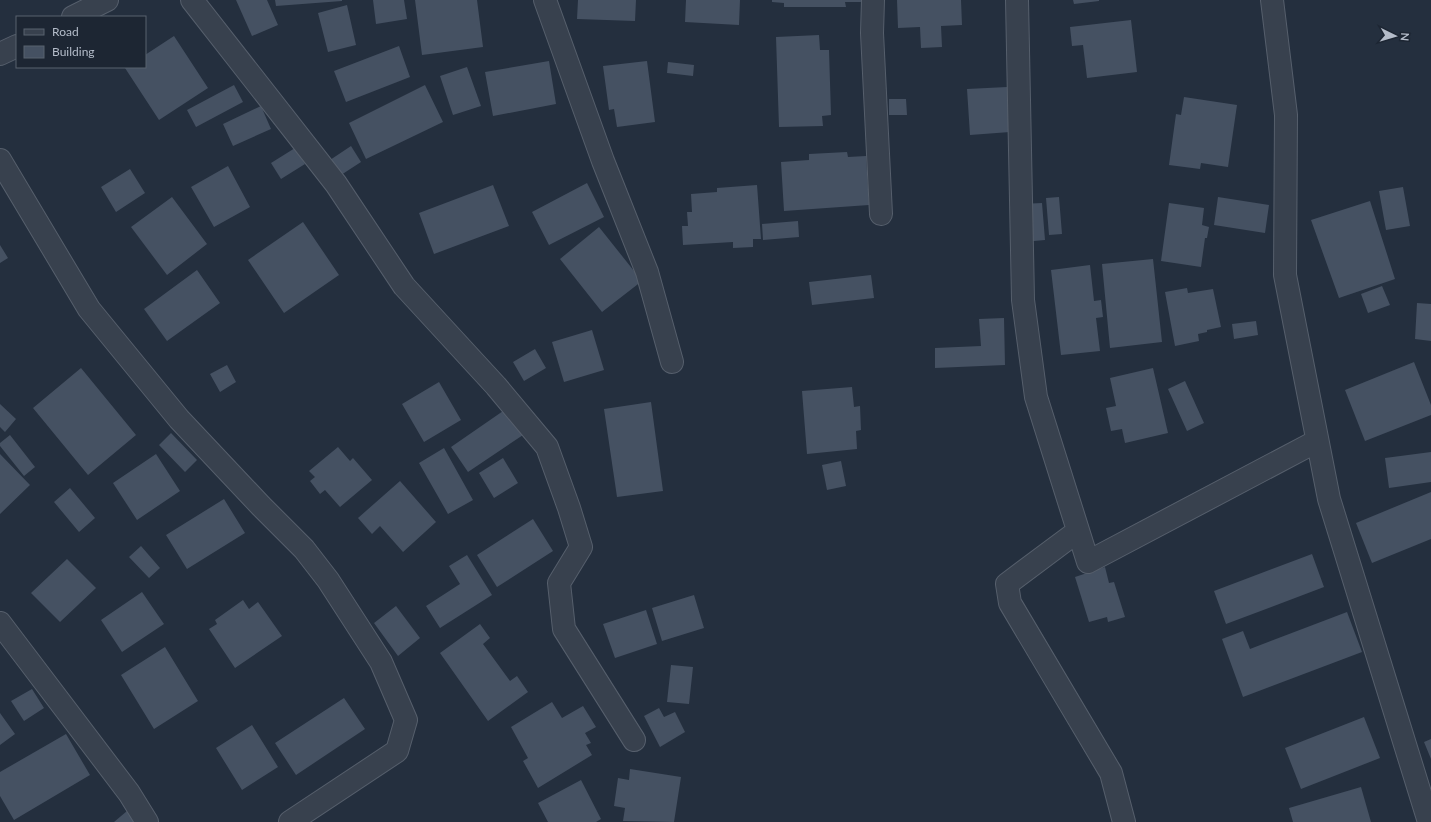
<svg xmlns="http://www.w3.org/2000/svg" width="1431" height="822" font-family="Lato,sans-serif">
<rect width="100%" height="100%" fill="#242f3e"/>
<!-- building -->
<path fill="#455162" d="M236,0h31l11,25 -26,11z
M275,0h67v1l-66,5z
M373,0h31l3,19 -31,5z
M415,0h62l6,47 -61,8z
M578,0h58l-1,21 -58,-2z
M686,0h54l-1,25 -54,-3z
M772,0h90v2h-17l1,5h-62v-4l-12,-1z
M897,0h64l1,25 -21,1 1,21 -21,1 -1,-21 -22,1z
M1073,0h26v1l-25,3z
M347,5l9,40 -28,7 -10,-39z
M1131,20l6,52 -50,6 -4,-33 -11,1 -2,-19z
M819,35l1,15h9l2,65 -9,1 1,10 -44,1 -3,-90z
M174,36l34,52 -49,32 -34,-52 20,-1v-12z
M399,46l11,31 -64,25 -12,-31z
M549,61l7,43 -63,12 -8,-44z
M647,61l8,61 -38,5 -3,-18 -5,1 -6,-44z
M668,62l26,3 -1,11 -26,-3z
M467,67l14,39 -28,9 -13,-39z
M234,85l9,17 -47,25 -9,-17z
M425,85l18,37 -77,37 -17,-36z
M1007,87l3,45 -40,3 -3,-46z
M1184,97l53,8 -9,62 -27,-4 -1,6 -31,-4 7,-51 5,1z
M889,99h17l1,16h-18z
M261,106l10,23 -38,17 -10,-22z
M351,146l10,16 -20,13 -11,-15z
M295,148l10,16 -24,15 -10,-16z
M847,152l1,5 18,-1 3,49 -85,6 -3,-49 28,-2v-6z
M228,166l22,41 -36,20 -23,-40z
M130,169l15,24 -29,19 -15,-25z
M587,183l17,34 -55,28 -17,-33z
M493,185l16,41 -75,28 -15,-41z
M757,185l4,54h-8v8l-20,1v-6l-50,3 -1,-19h6l-1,-14h5l-1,-18 26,-2v-4z
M1403,187l7,39 -24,4 -7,-39z
M172,197l35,47 -40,31 -36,-48z
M1059,197l3,37 -13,1 -3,-37z
M1218,197l51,8 -4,28 -51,-8z
M1370,201l25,78 -56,19 -28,-78z
M1042,203l3,37 -22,2 -2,-38z
M1169,203l35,5 -2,17 7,2 -2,11h-2l-4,29 -40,-6z
M798,221l1,16 -36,3 -1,-16z
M303,222l36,53 -55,38 -36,-53z
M599,227l43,54 -40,31 -42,-53z
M0,245l8,13 -8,5z
M1153,259l9,83 -52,6 -8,-84z
M1090,265l4,36 7,-1 2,17 -7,1 4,33 -39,4 -10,-85z
M197,270l23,33 -53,38 -23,-32z
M871,275l3,23 -62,7 -3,-23z
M1382,286l8,19 -22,8 -7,-19z
M1187,288l1,5 25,-4 8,38 -14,3v2l-9,2 1,7 -24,5 -10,-54z
M1417,303l14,1v37l-16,-2z
M1004,318l1,47 -70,3v-20l46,-2 -2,-27z
M1256,321l2,14 -24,4 -2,-15z
M592,330l12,40 -40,12 -12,-40z
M535,349l11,19 -22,13 -11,-19z
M1414,362l17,43v10l-66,26 -20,-51z
M227,365l9,17 -16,10 -10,-18z
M81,368l55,67 -48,40 -55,-67z
M1153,368l15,65 -43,10 -3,-14 -11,2 -5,-23 10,-2 -6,-28z
M1185,381l19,42 -17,8 -19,-42z
M439,382l22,38 -37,22 -22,-38z
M852,387l2,20 6,-1 1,24 -5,1 1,18 -50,5 -5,-63z
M651,402l12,89 -46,6 -13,-88z
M0,404l16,15 -11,13 -5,-5z
M506,409l17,26 -55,37 -17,-25z
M171,433l26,27 -12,12 -26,-27z
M10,435l25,32 -11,9 -24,-30v-3z
M338,447l12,14 3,-3 19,22 -32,27 -15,-17 -5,4 -10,-13 5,-4 -6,-6z
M444,448l29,52 -25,14 -29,-51z
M1431,452v30l-42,6 -4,-30z
M0,454l30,31 -30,29z
M156,454l24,37 -43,29 -24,-37z
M503,458l15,25 -24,15 -15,-25z
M841,461l5,25 -19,4 -5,-25z
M400,481l36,41 -33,30 -23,-26 -8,8 -14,-16z
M70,488l25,30 -16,14 -25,-30z
M1431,492v47l-59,24 -16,-40z
M224,499l21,34 -58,36 -21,-34z
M533,519l20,32 -56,36 -20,-32z
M141,546l19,22 -11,10 -20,-21z
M1312,554l12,33 -98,37 -12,-33z
M467,555l25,40 -52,33 -14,-22 34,-22 -11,-18z
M67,559l29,29 -36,34 -29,-29z
M1105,567l4,16 5,-1 11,35 -17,5 -1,-5 -18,5 -14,-45z
M142,592l22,32 -42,28 -21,-32z
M694,595l10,33 -42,13 -10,-33z
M243,600l6,9 9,-7 24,34 -47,32 -26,-39 8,-5 -2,-4z
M396,606l24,32 -22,18 -24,-33z
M646,610l11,34 -42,14 -12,-34z
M1347,612l15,40 -119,45 -21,-58 21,-8 7,18z
M480,624l10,14 -7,6 27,37 7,-5 11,16 -40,29 -48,-68z
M165,647l33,54 -44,28 -33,-54z
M671,665l22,2 -4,37 -22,-2z
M32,689l12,19 -20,13 -13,-20z
M344,698l21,31 -69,46 -21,-32z
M552,702l10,16 21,-12 13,21 -11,6 6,10 -5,2 6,10 -54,33 -15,-27 5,-3 -17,-31z
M659,708l5,9 11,-5 10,20 -25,15 -16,-31z
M0,713l15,21 -15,11z
M1364,717l16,41 -79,31 -16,-41z
M252,725l26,42 -36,23 -26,-42z
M66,734l24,41 -76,45 -14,-24v-24z
M1431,739v20l-7,-17z
M630,769l51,8 -7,45 -51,-1 2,-13 -11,-2 4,-28 11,2z
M581,780l20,39 -5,3h-48l-10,-19z
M1361,787l10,35h-78l-4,-14z
M127,811l9,11h-22z"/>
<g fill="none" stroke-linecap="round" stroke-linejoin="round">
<defs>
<path id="minor" d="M192,0l144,184 68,102 92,100 51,61 22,61 12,39 -22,36 5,46 70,111
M545,0l58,161 44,111 25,90
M873,0l-1,33 9,181
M1017,0l6,300 13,97 52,165 229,-121
M1272,0l14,115 -1,160 44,224 100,323
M73,17l34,-17
M0,54l17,-8
M0,160l89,149 90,110 82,87 43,43 24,31 53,82 25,58 -9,31 -107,71
M1078,531l-71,53 3,19 101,170 13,49
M0,623l129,170 18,29"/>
</defs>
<!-- minor casing -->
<use href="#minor" stroke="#565f6c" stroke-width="24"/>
<!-- minor -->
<use href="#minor" stroke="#38414e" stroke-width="22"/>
</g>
<!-- legend -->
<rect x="16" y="16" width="130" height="52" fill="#1d2633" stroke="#59626f"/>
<rect x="24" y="29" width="20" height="6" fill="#38414e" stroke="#59626f"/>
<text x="52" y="36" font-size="12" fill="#b4bcc9">Road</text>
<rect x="24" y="46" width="20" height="12" fill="#455162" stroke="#59626f"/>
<text x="52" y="56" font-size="12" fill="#b4bcc9">Building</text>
<!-- north arrow -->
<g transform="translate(1395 36) rotate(95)" stroke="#1d2633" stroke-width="3" paint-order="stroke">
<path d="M0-3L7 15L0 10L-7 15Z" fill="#b4bcc9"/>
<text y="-6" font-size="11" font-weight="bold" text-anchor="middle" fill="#b4bcc9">N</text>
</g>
</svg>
